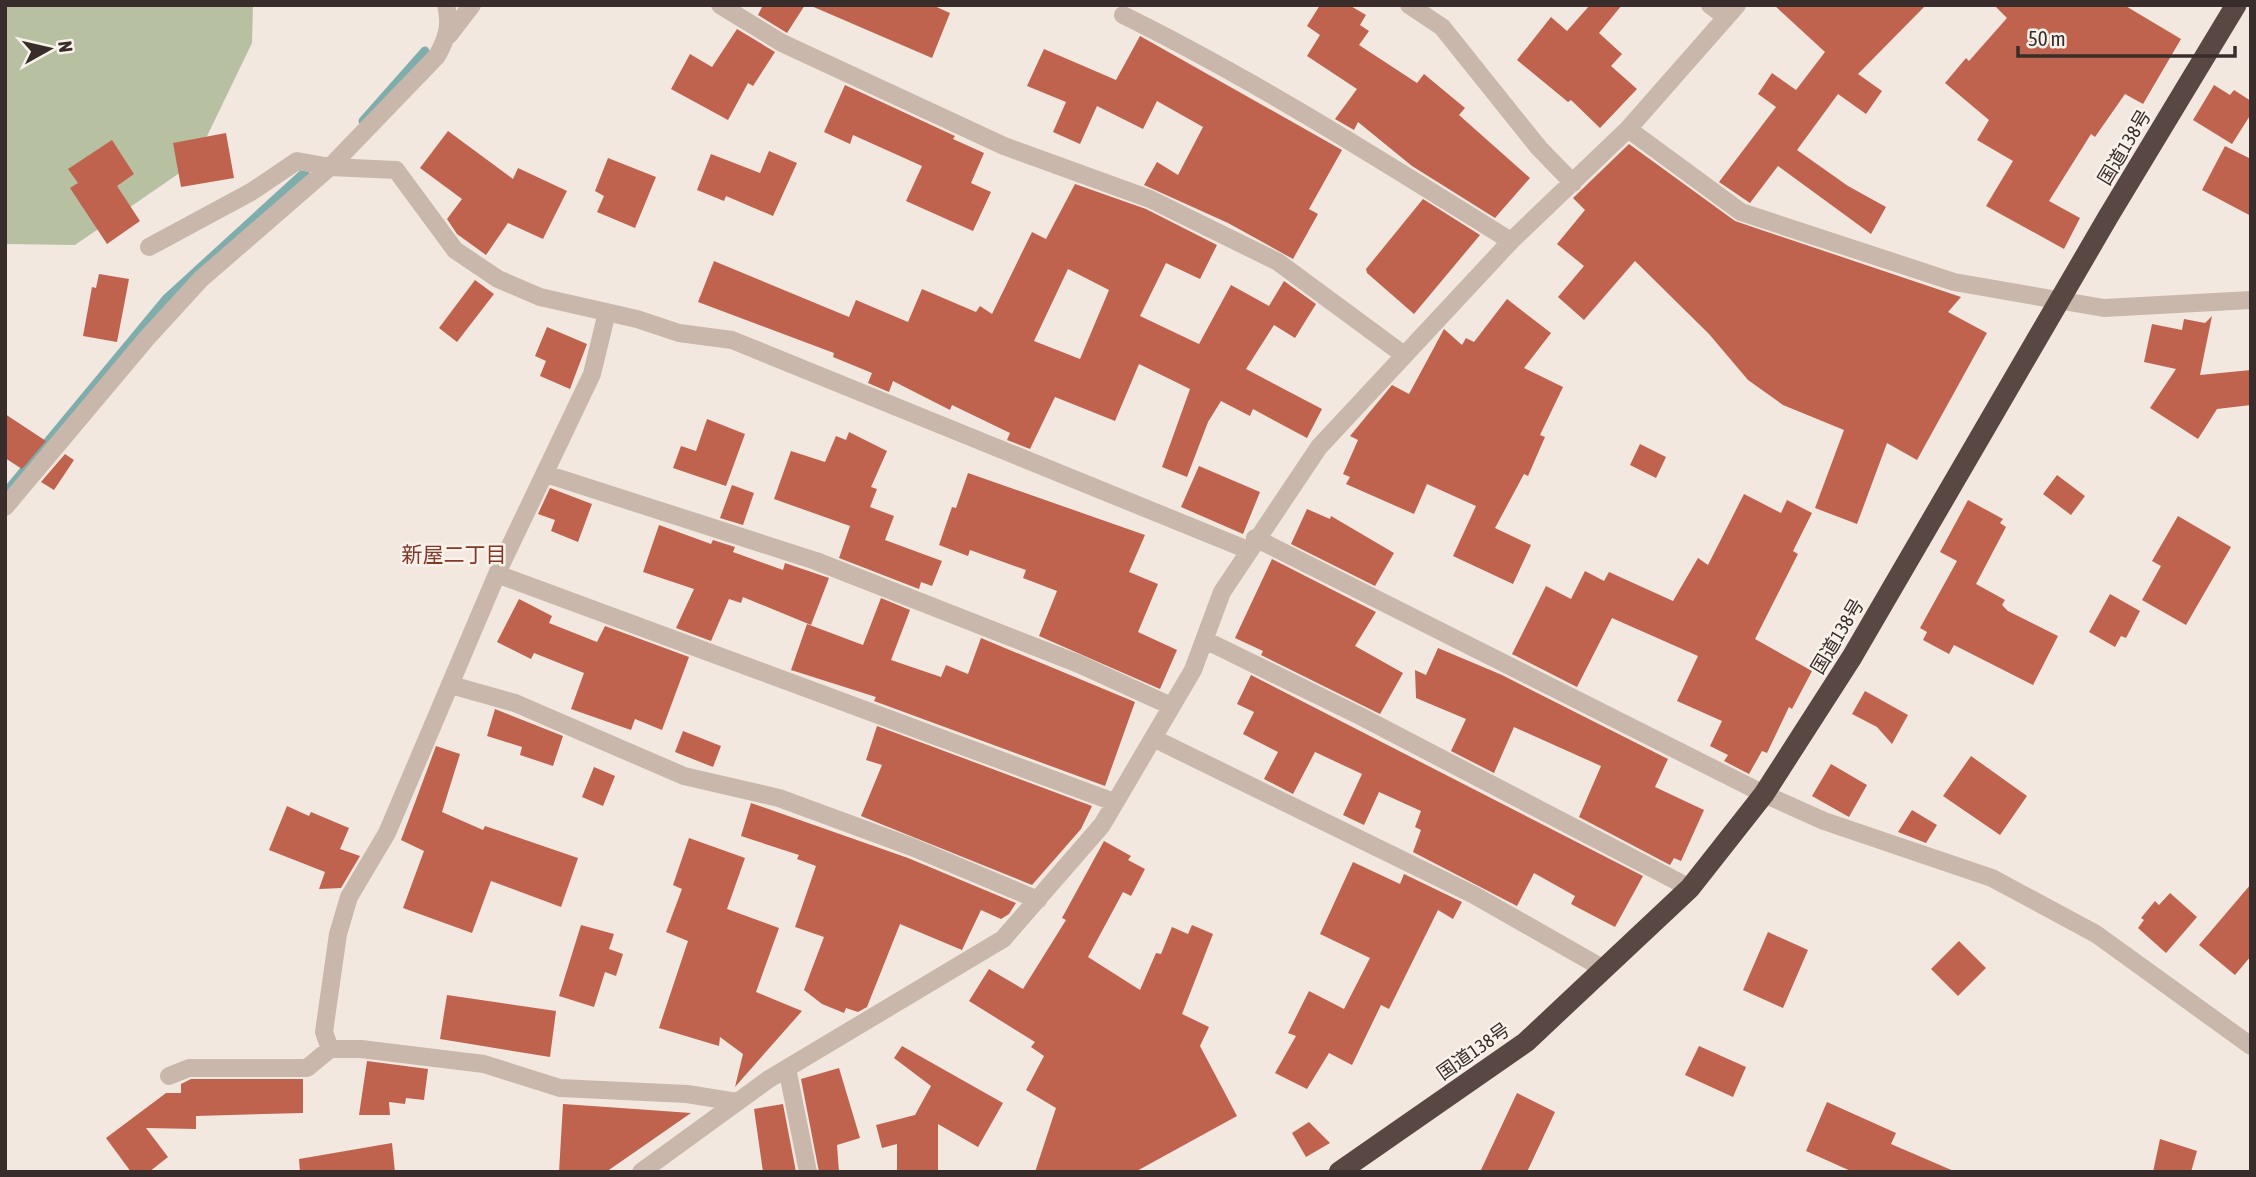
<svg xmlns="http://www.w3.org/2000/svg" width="2256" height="1177" font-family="'Asap Condensed','Noto Sans JP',sans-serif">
<rect width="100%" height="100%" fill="#f2e8df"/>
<!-- green -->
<path fill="#b7c0a0" d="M5,5h248l-1,38 -58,120 -119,82 -70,-1z"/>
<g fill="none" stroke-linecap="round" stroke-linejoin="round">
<!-- stream -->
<path stroke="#7fadac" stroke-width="9" d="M363,121l62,-70
M6,492l160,-193 139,-127"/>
</g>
<!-- building -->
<path fill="#bf634f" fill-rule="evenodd" d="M763,5h42l-18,28 -29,-18z
M809,5h123l18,8 -18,45z
M1320,5h29l17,10 -6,10 9,6 -10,14 58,38 7,-9 41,34 -6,7 71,63 -35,40 -83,-52 -54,-44 -4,8 -19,-11 22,-30 -50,-33 13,-21 -13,-9z
M1590,5h32l-23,28 23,21 -11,12 26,23 -37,39 -29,-28 -3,2 -51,-42 34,-43 16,14z
M1774,5h152l-68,69 24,17 -16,23 -28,-20 -41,56 51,36 38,21 -15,27 -93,-68 -28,37 -31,-21 57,-75 -18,-13 14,-21 24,17 29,-38z
M1994,5h130l57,34 -38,65 -18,-10 -30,43 -4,-3 -42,67 31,17 -16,31 -78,-43 27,-45 -36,-21 12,-20 -44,-37 21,-25 3,3 38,-43z
M737,29l38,23 -22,34 -5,-3 -20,37 -57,-31 19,-35 22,13z
M1140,36l202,114 -33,59 9,5 -25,45 -65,-36 -84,-38 13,-23 21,13 25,-48 -46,-26 -14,28 -46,-23 -17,38 -27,-12 13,-30 -39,-16 17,-37 72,31z
M845,85l110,51 -2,3 31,14 -13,30 20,9 -18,39 -67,-30 16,-35 -69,-31 -3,9 -26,-12z
M2214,85l16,10 4,-5 17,11v13l-19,30 -39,-24z
M448,131l65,48 5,-11 49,23 -24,48 -35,-16 -22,32 -29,-21 -10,-15 15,-20 -42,-31z
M226,133l8,45 -53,9 -8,-44z
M112,140l22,34 -17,12 23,35 -33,23 -37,-56 8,-5 -10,-14z
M1629,144l106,77 226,76 -13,15 39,21 -70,127 -30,-17 -30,81 -42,-16 29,-78 -61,-25 -35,-25 -39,-46 -74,-73 -51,59 -26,-23 26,-31 -27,-22 28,-34 -12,-12z
M2225,146l26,13v57l-49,-26z
M769,151l28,12 -24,53 -47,-20 -2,5 -27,-11 14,-36 49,19z
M608,158l48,19 -21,51 -38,-16 7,-16 -9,-5z
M1075,184l71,25 71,36 -17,34 -34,-16 -26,53 59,28 32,-59 38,21 15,-25 32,23 -21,34 -21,-13 -28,44 76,40 -15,29 -54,-29 -3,7 -29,-15 -13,21 -21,55 -25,-10 28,-78 -51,-25 -24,57 -60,-24 -25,52 -23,-9 3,-7 -58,-28 -2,5 -57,-29 -4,11 -21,-9 4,-10 -39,-16 1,-4 -136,-51 16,-41 135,56 7,-17 52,22 14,-33 54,23 4,-6 12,8 40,-82 14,7zM1068,269l41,21 -29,69 -46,-18z
M1423,199l57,36 -66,79 -47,-41 -1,-4z
M99,274l30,5 -12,63 -34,-6 9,-49 4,1z
M475,280l19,14 -37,48 -18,-14z
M1507,299l44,34 -27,35 39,19 -23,48 5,2 -17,39 -4,-2 -29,54 36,17 -18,39 -60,-28 23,-50 -49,-22 -13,30 -68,-30 4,-7 -7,-3 15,-34 -8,-4 42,-51 17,9 35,-65 18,16 4,-7 8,4z
M2212,316l-12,59 51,-5v35l-34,4 -19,30 -48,-31 26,-39 -32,-7 8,-38 30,6 2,-11 21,4z
M547,327l40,17 -17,45 -30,-13 6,-15 -11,-5z
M5,414l41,27 -24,28 -17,-11z
M707,419l38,15 -19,52 -53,-18 8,-22 15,5z
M849,432l38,19 -16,36 6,2 -7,18 24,9 -9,24 57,21 -10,25 -11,-4 -2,7 -80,-31 11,-32 -76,-27 17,-48 34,11 11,-26 10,4z
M1640,444l26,13 -10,21 -26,-13z
M65,454l9,6 -20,30 -13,-8z
M1199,466l61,26 -17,42 -62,-27z
M968,473l177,62 -16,37 29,12 -20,48 39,18 -17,39 -121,-53 18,-45 -34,-13 3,-8 -56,-20 -2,6 -29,-11 13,-38 4,1z
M2057,475l28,21 -14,19 -28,-21z
M732,485l22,8 -11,32 -23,-7z
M550,488l42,16 -14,38 -27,-11 4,-11 -17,-6z
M1744,494l37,19 6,-13 25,13 -19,38 5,3 -43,85 57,32 -20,38 -3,-2 -22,46 -5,-2 -13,23 -25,-13 4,-6 -18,-9 12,-25 -45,-20 21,-45 -86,-38 -35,69 -65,-33 34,-68 25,13 14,-28 19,10 5,-9 64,29 25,-43 10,7z
M1968,500l35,19 -3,4 6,4 -30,57 29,16 -3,5 6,6 50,25 -25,49 -79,-40 -5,9 -26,-14 4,-8 -7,-4 37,-67 -17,-9z
M1307,509l23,10 1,-3 63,37 -19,33 -84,-42z
M2178,516l53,31 -45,78 -44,-25 19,-34 -9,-5z
M659,525l52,19 2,-4 22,7 -2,5 50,18 2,-7 44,15 -18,47 -68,-28 -2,6 -12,-4 -18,42 -35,-13 18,-39 -51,-17z
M1272,559l104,53 -21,34 48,27 -23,41 -119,-59 2,-4 -28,-13z
M2110,594l30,17 -14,27 -5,-2 -6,11 -26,-15z
M881,598l29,12 -19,50 50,17 5,-12 22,9 13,-36 154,64 -30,84 -231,-85 2,-4 -85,-27 16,-46 56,21z
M519,599l33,17 -3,7 48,19 8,-16 84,31 -27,73 -27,-11 -4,11 -60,-21 13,-36 -50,-20 -3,6 -34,-17z
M1438,648l64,27 166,84 -13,28 49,23 -23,51 -7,-3 -4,7 -91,-48 22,-51 -87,-39 -20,46 -43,-22 15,-32 -50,-21 -1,-28 11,5z
M1251,675l392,201 -28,51 -44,-23 4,-8 -41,-23 -17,33 -104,-54 8,-22 -6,-3 6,-16 -42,-19 -15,33 -21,-10 19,-41 -47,-22 -22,42 -29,-15 14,-27 -35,-18 11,-22 -17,-8z
M1865,691l43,24 -16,29 -15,-17 -25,-13z
M495,709l68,27 -10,30 -33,-11 2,-8 -35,-11z
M877,726l215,80 -11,23 -49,56 -171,-69 21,-51 -16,-5z
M683,731l38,15 -8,21 -38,-15z
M436,746l24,8 -18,58 41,18 2,-4 93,32 -17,49 -70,-26 -19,52 -69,-25 21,-57 -23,-11z
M1971,756l56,40 -27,39 -57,-39z
M1831,764l36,21 -18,32 -37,-21z
M594,767l21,9 -12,30 -21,-9z
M751,803l157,55 108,45 -7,11 -8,5 -20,-9 -19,40 -62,-26 -33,83 -9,5 -12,-4 -2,5 -22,-9 -18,-14 20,-53 -29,-10 21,-61 -19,-7 2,-4 -58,-19z
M287,806l22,10 2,-4 38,16 -9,21 20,7 -19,32 -22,1 6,-17 -56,-22z
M1912,810l25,15 -11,18 -28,-11z
M689,838l56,20 -18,51 52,19 -23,64 46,19 -67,76 8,-33 -23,-17 -1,9 -60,-18 29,-87 -22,-9 16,-43 -9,-4z
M1104,841l27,15 -3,4 17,9 -14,27 -8,-4 -35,65 52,33 16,-37 5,1 11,-27 16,7 4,-9 21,9 -31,80 27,13 -9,19 37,70 -102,56h-100l21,-64 -30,-18 18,-34 -13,-9 4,-5 -66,-41 20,-32 34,20 43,-69 -4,-2z
M1353,862l47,22 4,-10 58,28 -9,17 -15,-9 -49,99 -8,-4 -29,60 -23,-12 -22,36 -32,-16 21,-37 -8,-3 21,-42 35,18 26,-51 -50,-24z
M2251,884v72l-16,19 -36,-30z
M2170,893l27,24 -31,36 -28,-25 6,-8 -3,-2 14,-17 4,4z
M581,925l33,9 -5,15 14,5 -7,22 -11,-4 -11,35 -35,-11z
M1768,932l40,18 -25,58 -40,-18z
M1959,941l27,27 -28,28 -27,-27z
M447,995l109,16 -6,46 -110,-18z
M902,1046l101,57 -25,44 -40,-23v48h-41v-28l-15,4 -6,-23 39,-10 16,-29 -37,-28z
M1699,1046l47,21 -13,30 -48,-22z
M367,1061l61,8 -4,31 -18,-2 -1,6 -16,-2 1,13h-31z
M839,1068l21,70 -23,7 2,27h-20l-18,-93z
M191,1079h112v34l-107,3v13l-50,-1 22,29 -19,15h-18l-25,-34 60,-45h15v-9z
M1517,1093l38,19 -28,60h-47z
M1827,1102l69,31 -5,11 65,28h-103l-47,-21z
M563,1104l58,4 70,5 -85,59h-47z
M783,1104l13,68h-33l-9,-63z
M1309,1122l21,21 -24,14 -14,-24z
M2160,1139l37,12 -6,21h-38z
M392,1143l3,29h-95l-1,-13z"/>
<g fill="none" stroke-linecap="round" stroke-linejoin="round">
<!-- minor -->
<path stroke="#c9b7ab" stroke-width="18" d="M720,5l62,38 222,103 146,53 128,63 126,93
M1409,5l33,22 97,121 34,35
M1710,5l16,12
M1123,15c134,66 261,147 388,226
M449,35l23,-30
M1628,129l113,83 213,70 150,26 147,-8
M149,247l102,-55 46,-31 33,6 66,3 59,80 43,29 42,18 97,22 42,14 53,7 516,210
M546,474l270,87 263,103 92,42
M5,507l142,-169 54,-59 129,-112 107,-111c10,-18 14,-31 9,-51
M1255,538l509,256 60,27 168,57 104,56 155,112
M497,574l617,228
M1205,640l155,76 330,172
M451,685l64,18 169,73 95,22 133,49 126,53
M1153,738l321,157 130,74
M330,1049l-6,-17 14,-98 11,-37 38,-64 113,-266 92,-193 15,-62
M787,1068l21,104
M169,1076l20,-8h118l23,-19h31l123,15 76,24 127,6 50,8
M641,1172l128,-93 234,-140 99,-114 91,-155 29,-78 97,-145 192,-206 117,-112 109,-124"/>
<!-- highway -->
<path stroke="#584742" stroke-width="21" d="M1339,1172l187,-130 164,-154 74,-94 88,-137 256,-440 128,-212"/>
</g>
<g text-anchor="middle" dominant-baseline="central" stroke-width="5" stroke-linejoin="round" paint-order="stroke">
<!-- street labels -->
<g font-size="19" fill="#382d2a" stroke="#f9f2eb">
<text transform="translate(2124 147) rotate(-59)">国道138号</text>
<text transform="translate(1837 636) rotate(-59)">国道138号</text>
<text transform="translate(1473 1051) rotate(-35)">国道138号</text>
</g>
<!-- neighbourhood labels -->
<g font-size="21" fill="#823727" stroke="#f9f2eb">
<text x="454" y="554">新屋二丁目</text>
</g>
</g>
<!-- border -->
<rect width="2256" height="1177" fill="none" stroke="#382d2a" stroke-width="14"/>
<!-- north arrow -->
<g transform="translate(49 49) rotate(82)" stroke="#f9f2eb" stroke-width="5" paint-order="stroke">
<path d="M0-5L12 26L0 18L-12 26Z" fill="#382d2a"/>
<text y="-10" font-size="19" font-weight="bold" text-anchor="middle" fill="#382d2a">N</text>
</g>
<!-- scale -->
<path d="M2018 46v10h217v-10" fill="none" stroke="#382d2a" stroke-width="3.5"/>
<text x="2028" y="46" font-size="21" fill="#382d2a" stroke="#f9f2eb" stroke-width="5" paint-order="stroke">50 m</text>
</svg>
